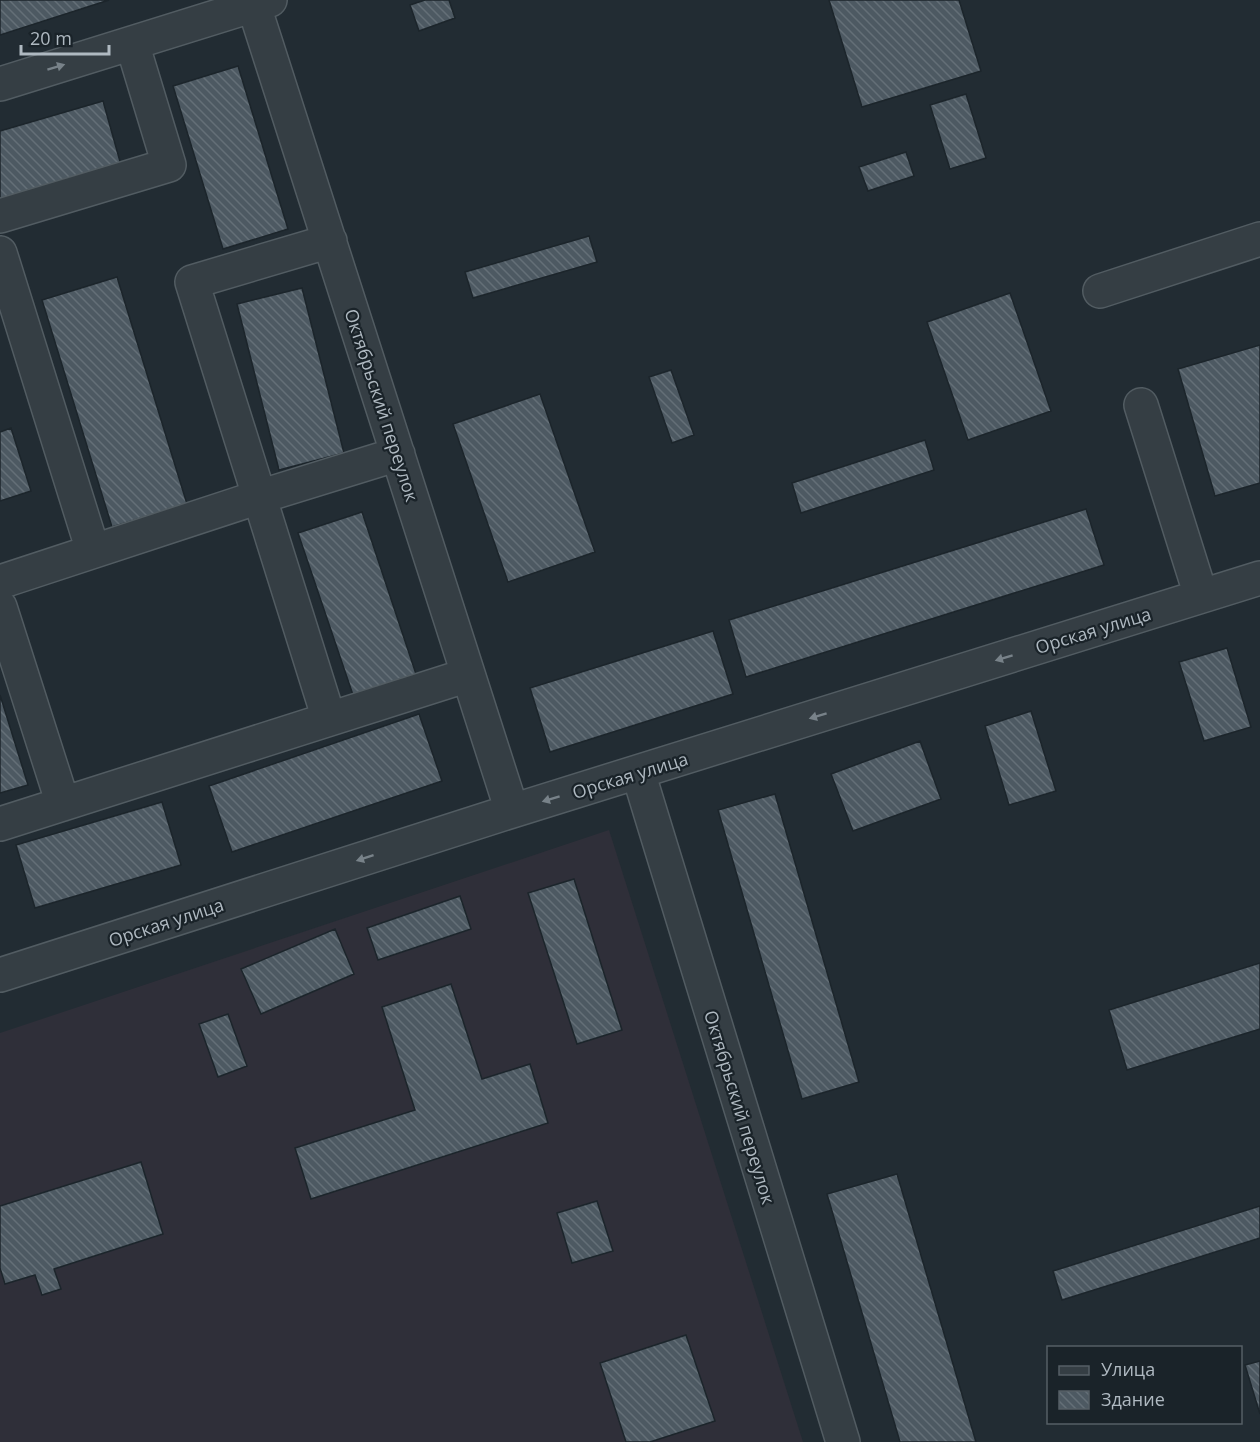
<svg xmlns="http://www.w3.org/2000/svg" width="1260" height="1442" font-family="'Open Sans',sans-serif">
<defs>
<pattern id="building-back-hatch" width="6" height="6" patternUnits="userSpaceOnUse" patternTransform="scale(1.5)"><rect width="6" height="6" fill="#4d5962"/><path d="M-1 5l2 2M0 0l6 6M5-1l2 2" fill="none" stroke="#646f77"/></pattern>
</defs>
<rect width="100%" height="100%" fill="#222c33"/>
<!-- medical -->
<path fill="#2f2f39" d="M609,830l194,612h-803v-409z"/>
<!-- building -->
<path fill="url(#building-back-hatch)" stroke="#1c252b" stroke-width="1.5" d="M0,0h109l-109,35z
M425,0h24l6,18 -36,13 -9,-26z
M829,0h130l22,71 -119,36z
M238,66l50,163 -65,20 -50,-163z
M966,94l20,64 -36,11 -20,-64z
M103,101l18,64 -121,36v-70z
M906,152l8,24 -46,15 -9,-24z
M589,236l8,26 -124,36 -8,-26z
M117,277l70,227 -75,23 -70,-227z
M302,288l42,165 -65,17 -42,-166z
M1010,293l41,118 -83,29 -41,-118z
M1260,345v138l-45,13 -37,-127z
M671,370l23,65 -22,8 -23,-66z
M540,394l55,158 -87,30 -55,-158z
M11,428l20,63 -31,10v-69z
M925,440l9,30 -133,43 -9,-30z
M1086,509l18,56 -358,112 -17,-57z
M362,512l54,162 -63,21 -55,-162z
M713,631l20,63 -183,58 -20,-64z
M1227,648l24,79 -47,14 -25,-79z
M0,695l28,90 -28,8z
M1031,711l25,80 -47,14 -24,-79z
M419,714l23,67 -210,71 -23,-66z
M920,741l21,58 -88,32 -22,-57z
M775,794l84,288 -57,17 -84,-289z
M162,802l19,63 -146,43 -19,-63z
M574,879l48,151 -45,14 -49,-151z
M460,896l11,33 -93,31 -11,-32z
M335,929l19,45 -93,40 -20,-45z
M1260,963v66l-133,41 -18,-60z
M451,984l31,95 48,-15 18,59 -237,76 -16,-51 120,-38 -33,-103z
M228,1014l19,52 -29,11 -19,-53z
M141,1162l22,72 -109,35 7,20 -19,6 -7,-20 -30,9 -5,-16v-62z
M897,1174l79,268h-76l-73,-248z
M597,1201l16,50 -41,12 -15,-50z
M1260,1206v32l-198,62 -9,-29z
M686,1335l29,86 -65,21h-24l-26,-79z
M1260,1361v53l-15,-49z"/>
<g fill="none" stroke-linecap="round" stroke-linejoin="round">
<defs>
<path id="minor" d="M252,0l260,811
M0,84l270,-84
M0,216l169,-51 -37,-122
M0,253l93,298
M1100,291l160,-52
M1141,405l60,191
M0,582l259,-85 139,-43
M0,607l63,197
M329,719l-137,-437 138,-41
M638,772l205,670
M0,824l468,-149
M0,975l512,-164 748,-233"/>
</defs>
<!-- minor casing -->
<use href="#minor" stroke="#525c62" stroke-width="36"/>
<!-- minor -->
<use href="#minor" stroke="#353e44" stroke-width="33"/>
</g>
<!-- one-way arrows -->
<defs><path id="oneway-solid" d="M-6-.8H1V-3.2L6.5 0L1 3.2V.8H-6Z" transform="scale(1.5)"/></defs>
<g fill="#788289">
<use href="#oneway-solid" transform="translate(56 67) rotate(-17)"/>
<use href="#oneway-solid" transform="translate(1004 658) rotate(163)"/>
<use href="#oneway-solid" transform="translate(818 716) rotate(163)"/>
<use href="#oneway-solid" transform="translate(551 799) rotate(163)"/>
<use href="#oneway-solid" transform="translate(365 858) rotate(162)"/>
</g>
<g text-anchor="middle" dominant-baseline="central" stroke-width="4.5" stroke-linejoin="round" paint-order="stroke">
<!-- street labels -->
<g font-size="18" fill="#afb9c1" stroke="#1a2329">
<text transform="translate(382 405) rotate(72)">Октябрьский переулок</text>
<text transform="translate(1093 630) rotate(-17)">Орская улица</text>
<text transform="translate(630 775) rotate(-17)">Орская улица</text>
<text transform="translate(166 922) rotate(-18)">Орская улица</text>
<text transform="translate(740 1107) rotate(73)">Октябрьский переулок</text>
</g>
</g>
<!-- legend -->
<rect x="1047" y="1346" width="195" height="78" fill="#1a2329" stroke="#565f66" stroke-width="1.5"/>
<rect x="1059" y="1366" width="30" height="9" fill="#353e44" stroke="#565f66" stroke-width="1.5"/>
<text x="1101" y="1376" font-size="18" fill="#afb9c1">Улица</text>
<rect x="1059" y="1391" width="30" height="18" fill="url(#building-back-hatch)" stroke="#565f66" stroke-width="1.5"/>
<text x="1101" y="1406" font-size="18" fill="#afb9c1">Здание</text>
<!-- scale -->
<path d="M21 45v9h88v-9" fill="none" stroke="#afb9c1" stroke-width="3"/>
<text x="30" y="45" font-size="18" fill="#afb9c1" stroke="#1a2329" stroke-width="4.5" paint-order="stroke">20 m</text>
</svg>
